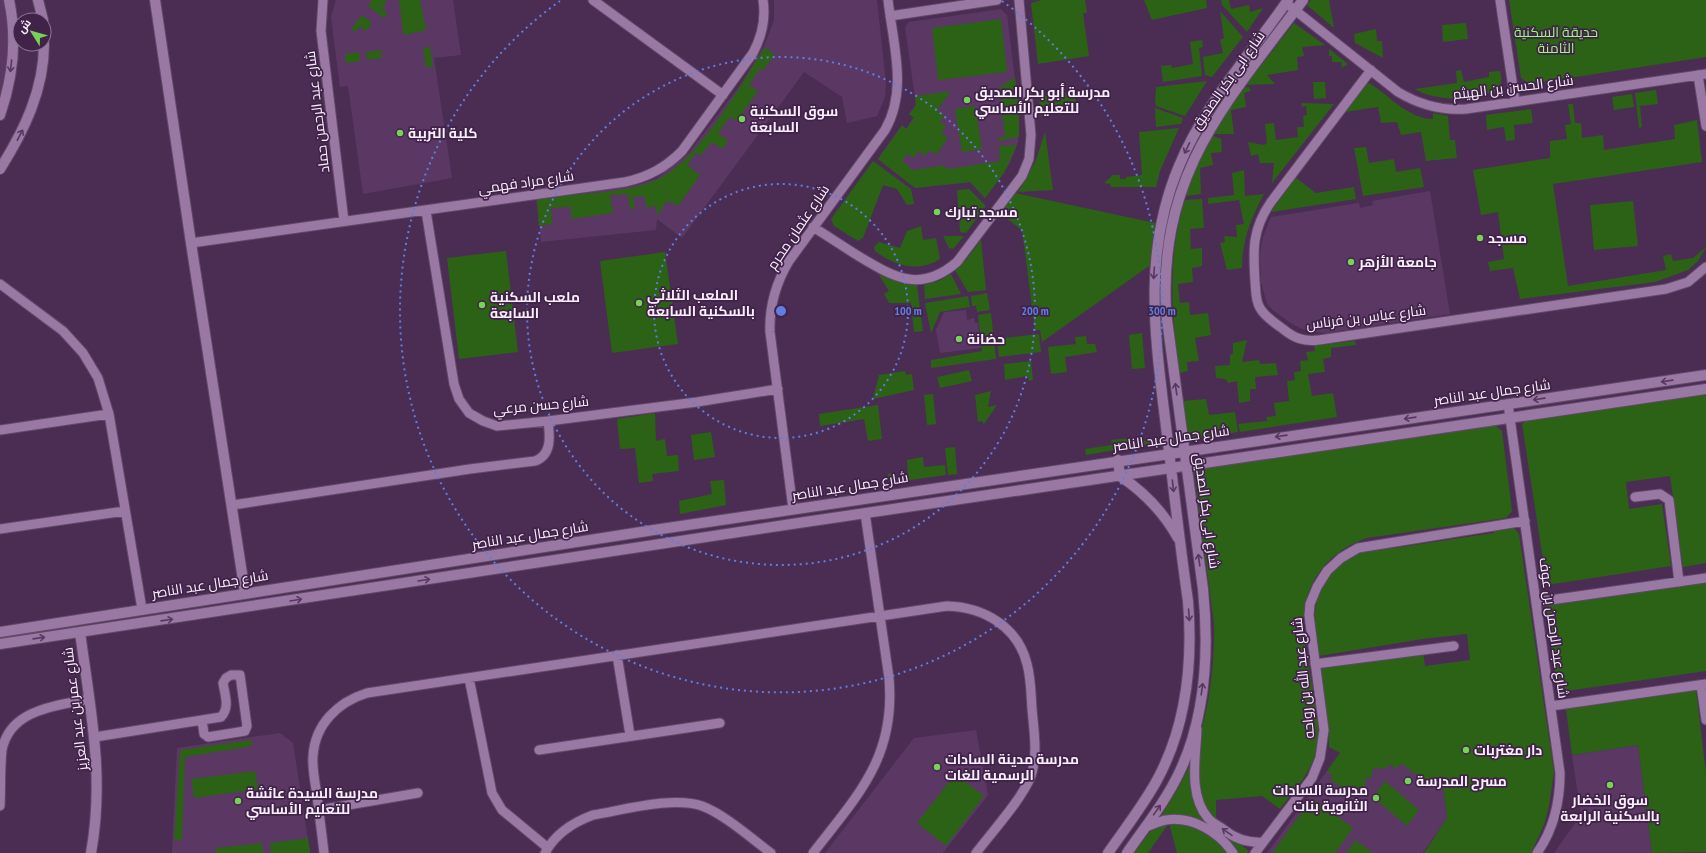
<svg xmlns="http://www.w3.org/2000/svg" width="1706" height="853" font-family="'PT Sans Narrow',Cairo,sans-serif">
<rect width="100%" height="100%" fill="#4b2d54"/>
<!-- built -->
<path fill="#5a3863" d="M0,0h8l6,54 -14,54z
M336,0h117l8,55 -27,3 18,120 -89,16 -15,-108 -8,1 -9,-70z
M774,0h103l9,83 -1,14 -8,19 -30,7 -5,-26 -38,-25 -122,166 -25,-19 -1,11 -115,12 -5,-45 96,-11 24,-7 33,-26 52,-69 24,-40 9,-24z
M1001,9l6,6 12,97 -1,30 -8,21 -25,35 -15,-16 -55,6 -37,-29 24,-34 4,4 8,-12 -5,-3 7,-9 -11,-78 4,-5z
M1430,191l20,123 -124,19 -11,-1 -13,-3 -10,-5 -18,-13 -7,-7 -6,-22 -1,-27 3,-18 8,-20 88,-14 1,5 13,-3 -1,-4z
M966,310l1,10 7,-2 1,5h3l3,25 -41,5 -4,-23 8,-18z
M976,730l12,65 -45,58h-118l89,-115z
M280,733l13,10 17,110h-138l5,-105z
M1437,739l10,79 -24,35h-156l73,-100z
M1638,745l14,108h-98l27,-38 -9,-60z"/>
<!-- green -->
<path fill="#2b6215" d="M372,0h13l2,2 -5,7 6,4 -4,5 -16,-12z
M399,0h21l6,30 -21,5 -2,-2z
M1042,0h43l2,13h-4l6,43 -51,8 -7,-61z
M1144,0h62l1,8 -55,12z
M1221,0h8l2,9 18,-4 1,7 13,-4 -16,24 -25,-27z
M1311,0h18l5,28 -27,-23z
M1509,0h197v57l-176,27 -9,-6z
M1220,11l23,26 -31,40 -7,-2 -2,-18 20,-4 -3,-13 4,-2z
M362,15l10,8 -6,8 -6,-5 -5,6 -4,-3z
M1001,19l6,53 -69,8 -6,-52z
M1294,23l31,22 -23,2 2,9 -7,1 1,13 -31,5 8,9 -29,1z
M1466,23l2,16 -25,3 -1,-17z
M1376,29l1,12h5l1,17 -28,-15 -1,-9z
M1202,40l1,7 -4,1 3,28 -39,6 -2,-16 10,-1 1,3 21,-4 -3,-22z
M430,47l3,19 -7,2 -3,-20z
M765,47l10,8 -12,15 -3,-1 -11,16 9,6 -21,30 -7,-4 -12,16 10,8 -6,8 -10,-7 -11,13 -5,-2 -9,12 13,10 -22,31 -8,-5 -5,2 -8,13 -1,-10 -9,2 -3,-12 -11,1 2,11 -5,1 -2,-15 -18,1 3,18 -42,6v-12l-20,1 1,16 -13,2 -2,-28c36,-4 83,-4 117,-17 43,-17 86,-95 111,-134z
M1329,49l19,15 -6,4 -1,-6h-9v-6h-3z
M381,50l1,8 -15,2 -1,-8z
M359,52l1,9 -14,2 -1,-9z
M1461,70l3,12 25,-5v-5l11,-1c2,8 2,14 -3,21l-29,4v4c-18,-2 -37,-1 -53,-11l42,-6 -1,-12z
M1015,77l4,35v25l-21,4v-3l7,-1 -6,-49z
M1207,81l-22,35 -29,-10 -1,-5 1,-14z
M1313,82h12l1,16 -12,1z
M1369,83c19,11 39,36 64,36v-6l15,3 2,24h5l2,18 -31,3 -5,-29 -20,3 -4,-13 -16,1 -3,-16 -33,5 20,-27z
M1227,87l-45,76 -13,43 -8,53 -1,33 4,79 -8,-40v-70l-114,81 -2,-12h-5l-13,-100 -20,-15 1,-5 12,-17 145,31 11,-43z
M1249,87l2,4 -7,2 2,14 -15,3 3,24h-21l13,-25 17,-21z
M1656,90l2,14 -18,2 2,21 -3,1 -4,-35z
M951,91l-14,19 7,5 -4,7 6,5 -5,6 7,5 -12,17 -7,-5 -4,6 -7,-5 -4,7 -7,-4 -5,7 11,9 32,-5v3l3,1 52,-8 -1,-15 18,-1 -13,28 -19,25 -15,-16 -55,6 -37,-29 24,-34 4,4 8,-11 -5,-4 7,-9 -1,-9z
M1075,92l1,13 -30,5v5l-5,1 -2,-19z
M1632,94l2,13 -20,3 -2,-13z
M1301,103l33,1 -62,79 2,-20h-14l-2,-9 -7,2 -3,-14 16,3 3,-2 -2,-19 9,-1 2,17 22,-3 -1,-10h7l-1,-11 4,-1 -1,-9 -4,1z
M1568,104h5l2,19h6l1,15 21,-3 1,15 71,-11 -1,-14 23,-5 5,42 -149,22 15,102 98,-16 -3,-14 8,-2 2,7 20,-3 13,-11 -8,14 -10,9 -33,12 -135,17 -7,-31 -23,3 -2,-9 16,-3 -6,-47 -17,3 -8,-45 77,-12v-17l17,-2 -2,-14 6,-1z
M975,106l7,43 -20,3 -7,-43z
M1155,108l28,10 -2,6 -25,3z
M1531,109l2,14 -19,2 1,15 -9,1 -2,-14 -17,3 -1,-15z
M1179,128l-19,43 -4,16h-45l-1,-3 -6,-1 9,-8h7v4h6v-2l16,-2 -3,-43z
M1045,132l8,58 -35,2 18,-32z
M1211,135l10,4 1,13 -11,1 2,12 -13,3 1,26 -16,2 7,-20z
M1366,147l3,16 25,-4 2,13 24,-4 4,19 -61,9 -9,-48z
M873,161l38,28 3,15 -7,1 -10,-16 -14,-4 -20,53 -5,3 -24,-15 -3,-7z
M1244,170l1,26 19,-2c-13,24 -22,47 -22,74l-15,2 -7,-27 5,-1 -1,-6 13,1 -1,-12 8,-1 -5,-24 -31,4v-6l26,-3 -2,-22z
M1295,177l21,16 38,-6 2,12 -85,13z
M969,189l17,17 -20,27 -6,-1 -3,-42z
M1202,199l2,29 -14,1 1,20 11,-1v18l-10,2 1,14 -15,2 2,19 9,-1 1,13 18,-2 3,22 -16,3 4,23 -12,1 1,9 -8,2c-9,-55 -13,-119 5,-173z
M1633,201l5,45 -44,4 -4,-45z
M921,226l2,14 13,-2 4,21c-22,14 -45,7 -65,-8l-1,-4 5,-5 21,6 7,-17z
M943,236h21l-11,13 -4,-1z
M981,240l5,50 -18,2 -13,-22 11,-10z
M506,251l12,101 -59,7 -12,-101z
M665,252l13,92 -66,9 -12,-92z
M951,274l10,20 -36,5 -1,-14 15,-4z
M879,275l23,8 15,2 6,46 -9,1 -3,-29h-22l-5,-9 5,-3z
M987,293l3,17 -13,2 -1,-6h-4l-1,-10z
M968,296l2,11 -30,5 -9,21 -6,-30z
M991,313l5,46 -65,9v-8l51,-9 -4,-36z
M1142,333l3,35 -13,1 -3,-34z
M1039,334l2,18 -42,5 -2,-18z
M1086,336l1,8h8l2,8 -32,5 2,15 -16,2 -3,-27 28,-3 -1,-7z
M1247,340l-5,22 17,-2 1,4 16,-1 2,12 -23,2 1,12h-6v12l-11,2 -2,-22 -9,2 -2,-4 -10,-1 -1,-12 15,-1v-10l3,-2v-10z
M1355,341l1,4 -25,3v9l-8,2 2,13 -17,2 4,22 21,-3 4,24 -97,15 -2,-8 29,-3 -1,-4 10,-1 -2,-13 15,-2 -2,-20 8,-1 -1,-8 7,-1 -1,-10 8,-1 -2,-8 9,-1 -1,-5z
M1031,361l2,19 -4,1 -1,-5 -23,4 -1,-16z
M969,370l3,11 -32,7 -3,-11z
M905,371l1,4 6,-1 2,16 -41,9 6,-24z
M991,391l-3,16 9,-2 -13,19 -2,-3 -4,1 -3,-27z
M1706,392v171l-23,4 -13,-91 -44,6 3,27 33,-5 9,62 -124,19 -25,-161 4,-4z
M933,394l3,30 -9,1 -3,-30z
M1206,399l3,16 26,-3 3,20 -45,7 -5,-3 -5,-35z
M878,405l4,34 -14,2 -4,-22 -44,7 -1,-12z
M655,413l1,28 9,-2 2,17 11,-1 1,16 -27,3 1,7 -14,2 -4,-35 -15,1 -3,-30z
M1492,423l10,8 10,80 -6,7 -139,20c-35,12 -60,39 -63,77 -2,21 7,62 11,84 1,14 5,29 3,43 -4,28 -21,45 -38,67l-18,-13 -46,4v17l-4,7 37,27 -2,2h-70l-8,-30 -21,30h-14c20,-26 39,-53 53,-82 20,-45 28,-98 27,-147l-20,-154z
M711,432l4,25 -21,3 -3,-25z
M1132,438v4l20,-2 -3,4 -63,11 -1,-6 27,-4 -1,-5z
M955,447l2,27 -9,1 -3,-27z
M923,457l1,10 21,-2 1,10 -57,8 -1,-9 5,-1 1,5 14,-4 -1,-14z
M724,480l2,25 -46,9 -1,-13 33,-7 -2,-13z
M1509,527l6,2 4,5 35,238 -5,34 -5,19 -13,28h-107l23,-35 -5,-39 -12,1 -2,4 -27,-21 -5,6 -6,-5 -4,4 -14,1v8l-7,1 1,8 -19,6 -17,-13 3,-3 -6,-5 13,-18 -11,-6 -1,-27 -9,-53 104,-17 2,16 45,-6 -3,-26 -45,5 -103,17c-2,-14 -6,-29 -4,-43 2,-27 21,-53 47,-63 10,-3 21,-4 31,-7l1,5 100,-15v-4z
M1706,581v90l-140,20 -6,-1 -3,-5 -10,-71 2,-8 5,-4z
M1696,690l10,83v79l-54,1 -14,-108 -66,10 -6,-46z
M251,740l2,5 -6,2 -62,10 -3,83h-8l6,-90z
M255,771l3,18 -64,9 -3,-19z
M955,774l29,22 -38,50 -29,-23z
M1385,781l34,29 -12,16 -34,-29z
M1312,798l41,30 -18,25h-63z
M308,838l2,15h-39l-1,-10z
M1356,840l17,13h-27z
M262,843l1,10h-47v-5z"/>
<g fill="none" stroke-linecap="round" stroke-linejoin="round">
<defs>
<path id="street" d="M323,0l-2,31 23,190
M593,0l130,95
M1500,0l15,101
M1286,3l112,89c22,13 43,19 68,17l240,-35
M890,16l107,-16
M1371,70l-100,132c-19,27 -18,48 -16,79 1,9 0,19 5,27 5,9 15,15 23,21 11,9 21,13 36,11l347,-51 22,-7 18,-15
M1698,75l8,51
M426,211l28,173 5,15 10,14 14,8 14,5 51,-5 149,-19 81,-13
M813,227c16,10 31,20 47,30 35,21 61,36 97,5l65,-86 7,-17 2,-24 -12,-135
M191,243l434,-61c23,-5 40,-14 57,-31l71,-98c9,-17 13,-34 10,-53
M0,284l63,47 20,22 15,25 11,36 33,195
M1508,404l52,369c0,29 -6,56 -23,80
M0,430l109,-16
M1635,497l25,-3 9,6 10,82
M233,505l237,-36 65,-8c17,-6 15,-25 13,-40
M793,509l-23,-177c-1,-26 6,-49 19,-71l96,-131c23,-40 8,-86 3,-130
M0,529l125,-18
M1536,602l170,-24
M617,655l13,80
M1315,664l139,-18
M469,678l23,115 10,17 46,38
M1701,685l5,35
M1551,706l155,-22
M1197,729c-1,28 -9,66 11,89 4,5 11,8 15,11 12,10 25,14 40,13
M95,737l126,-20c9,-9 4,-22 2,-34l3,-5 5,-3h9l7,51 -2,5 -37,6 -4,-3 -2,-14
M539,750l181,-27
M0,806c1,-18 0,-38 2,-56 8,-41 54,-44 87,-51
M319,810l99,-17
M1145,827c7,-2 14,-6 21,-7 26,-4 53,12 67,33
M324,853c-2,-19 -5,-39 -7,-58 -2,-13 -5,-26 -4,-39 2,-32 25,-54 54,-63l580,-87c37,1 71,21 80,58 4,14 4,31 5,45 2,23 6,45 -1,67 -9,23 -39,56 -55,77
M545,853c10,-19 29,-31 48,-38 31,-5 80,-19 109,-9 22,8 50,33 69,47
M813,853c45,-58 83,-96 76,-175l-24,-165
M1255,853l57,-75 8,-20 4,-28 -15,-115 1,-11 7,-17 10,-16 14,-13 17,-10 167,-27"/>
<path id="secondary" d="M38,0l5,20
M155,0l36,243 54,350
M44,27v8
M0,115c13,-37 17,-77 9,-115
M0,169c24,-38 44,-79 44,-125
M1118,460l2,16c24,16 44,37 58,62
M0,632l654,-102 1052,-155
M80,632c10,76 25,144 11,221
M0,644l805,-122 901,-133
M1108,853c16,-23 34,-46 48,-71 31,-56 37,-119 32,-181 -8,-55 -14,-110 -21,-166 -11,-93 -26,-179 12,-269 25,-61 71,-111 109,-166
M1127,853c18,-26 39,-52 53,-82 26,-56 29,-122 23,-182l-37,-277c-7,-140 59,-207 137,-312"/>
</defs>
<!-- street casing -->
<use href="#street" stroke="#614968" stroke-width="11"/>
<!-- secondary casing -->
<use href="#secondary" stroke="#614968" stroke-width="12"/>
<!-- street -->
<use href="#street" stroke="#9a78a4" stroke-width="9"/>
<!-- secondary -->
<use href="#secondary" stroke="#9a78a4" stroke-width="10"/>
</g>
<!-- one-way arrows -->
<defs><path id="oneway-shaft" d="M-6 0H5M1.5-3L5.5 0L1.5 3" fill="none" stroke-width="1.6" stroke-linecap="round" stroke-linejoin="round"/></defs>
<g stroke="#573860">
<use href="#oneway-shaft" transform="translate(11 66) rotate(96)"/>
<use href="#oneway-shaft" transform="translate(20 135) rotate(-63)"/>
<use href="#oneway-shaft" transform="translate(1187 148) rotate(116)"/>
<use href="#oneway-shaft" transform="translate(1154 273) rotate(94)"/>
<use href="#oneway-shaft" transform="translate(1667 381) rotate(172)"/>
<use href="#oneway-shaft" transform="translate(1176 389) rotate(-98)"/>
<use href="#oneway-shaft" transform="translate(1539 399) rotate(172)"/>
<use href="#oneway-shaft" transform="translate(1410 418) rotate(172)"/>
<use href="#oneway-shaft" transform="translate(1281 436) rotate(172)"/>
<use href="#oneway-shaft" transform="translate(1173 486) rotate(84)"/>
<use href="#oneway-shaft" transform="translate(1199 560) rotate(-98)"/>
<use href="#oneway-shaft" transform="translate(424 580) rotate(-9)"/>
<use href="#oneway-shaft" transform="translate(296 600) rotate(-9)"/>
<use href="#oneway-shaft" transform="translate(1189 615) rotate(86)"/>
<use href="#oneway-shaft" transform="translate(167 620) rotate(-8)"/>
<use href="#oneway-shaft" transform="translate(39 638) rotate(-8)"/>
<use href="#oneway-shaft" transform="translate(1202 689) rotate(-82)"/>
<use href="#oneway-shaft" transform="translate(1157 810) rotate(-55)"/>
<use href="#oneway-shaft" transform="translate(1227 832) rotate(-145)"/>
</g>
<!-- distance rings -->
<g fill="none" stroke="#5f7ee3" stroke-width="2" stroke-dasharray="2 4">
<circle cx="781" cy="311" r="127"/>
<circle cx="781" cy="311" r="254"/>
<path d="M1002 1A381 381 0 1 1 560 1"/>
</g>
<!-- markers -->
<g fill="#78d258" stroke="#412349" stroke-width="1.5">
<circle cx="967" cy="100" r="4"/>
<circle cx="742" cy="119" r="4"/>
<circle cx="400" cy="133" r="4"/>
<circle cx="937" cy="212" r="4"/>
<circle cx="1480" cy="238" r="4"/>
<circle cx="1351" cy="262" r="4"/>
<circle cx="639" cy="303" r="4"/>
<circle cx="482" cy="305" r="4"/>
<circle cx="959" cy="339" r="4"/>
<circle cx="1466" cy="750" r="4"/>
<circle cx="937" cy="767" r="4"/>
<circle cx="1408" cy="781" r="4"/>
<circle cx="1610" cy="785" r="4"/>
<circle cx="1376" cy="798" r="4"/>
<circle cx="238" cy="801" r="4"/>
</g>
<g text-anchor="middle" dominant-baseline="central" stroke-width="3.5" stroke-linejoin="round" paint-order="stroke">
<!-- park labels -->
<g font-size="14" fill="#9afb7a" stroke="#412349">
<text x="1556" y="32">حديقة السكنية<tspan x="1556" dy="16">الثامنة</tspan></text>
</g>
<!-- street labels -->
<g font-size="14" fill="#faeffd" stroke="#412349">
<text transform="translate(1228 80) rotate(-55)">شارع ابى بكر الصديق</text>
<text transform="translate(1513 87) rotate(-7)">شارع الحسن بن الهيثم</text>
<text transform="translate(317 112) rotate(-97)">شارع عبد الرحمن حماد</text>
<text transform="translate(526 182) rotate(-8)">شارع مراد فهمي</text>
<text transform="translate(798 227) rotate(-56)">شارع عثمان محرم</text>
<text transform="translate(1366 317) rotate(-7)">شارع عباس بن فرناس</text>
<text transform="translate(1492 392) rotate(-8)">شارع جمال عبد الناصر</text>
<text transform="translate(541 405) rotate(-5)">شارع حسن مرعي</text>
<text transform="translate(1171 438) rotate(-8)">شارع جمال عبد الناصر</text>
<text transform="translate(850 486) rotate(-9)">شارع جمال عبد الناصر</text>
<text transform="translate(1207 511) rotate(82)">شارع ابى بكر الصديق</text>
<text transform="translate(530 535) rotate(-9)">شارع جمال عبد الناصر</text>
<text transform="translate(210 584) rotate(-9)">شارع جمال عبد الناصر</text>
<text transform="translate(1554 628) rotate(82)">شارع عبد الرحمن بن عوف</text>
<text transform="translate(1303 678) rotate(-96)">شارع عبد الله بن رواحه</text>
<text transform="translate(75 709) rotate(-97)">شارع عمر بن عبد العزيز</text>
</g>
<!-- poi labels -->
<g font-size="14" font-weight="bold" fill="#faeffd" stroke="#412349" text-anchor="start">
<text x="975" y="92">مدرسة أبو بكر الصديق<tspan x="975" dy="16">للتعليم الأساسي</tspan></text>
<text x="750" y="111">سوق السكنية<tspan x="750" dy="16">السابعة</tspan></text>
<text x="408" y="133">كلية التربية</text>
<text x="945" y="212">مسجد تبارك</text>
<text x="1488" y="238">مسجد</text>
<text x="1359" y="262">جامعة الأزهر</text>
<text x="647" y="295">الملعب الثلاثي<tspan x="647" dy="16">بالسكنية السابعة</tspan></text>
<text x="490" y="297">ملعب السكنية<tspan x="490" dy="16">السابعة</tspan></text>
<text x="967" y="339">حضانة</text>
<text x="1474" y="750">دار مغتربات</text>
<text x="945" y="759">مدرسة مدينة السادات<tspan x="945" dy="16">الرسمية للغات</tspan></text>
<text x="1416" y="781">مسرح المدرسة</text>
<text x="1368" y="790" text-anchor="end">مدرسة السادات<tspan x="1368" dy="16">الثانوية بنات</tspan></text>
<text x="246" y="793">مدرسة السيدة عائشة<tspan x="246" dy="16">للتعليم الأساسي</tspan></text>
<text x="1610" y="800" text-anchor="middle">سوق الخضار<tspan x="1610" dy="16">بالسكنية الرابعة</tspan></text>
</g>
</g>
<circle cx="781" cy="311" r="6" fill="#5f7ee3" stroke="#412349" stroke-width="2"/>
<g font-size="12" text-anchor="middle" font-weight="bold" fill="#5f7ee3" stroke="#412349" stroke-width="3.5" stroke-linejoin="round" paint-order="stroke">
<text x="908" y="315">100 m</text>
<text x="1035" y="315">200 m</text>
<text x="1162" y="315">300 m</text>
</g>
<!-- north arrow -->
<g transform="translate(32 32) rotate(307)"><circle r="19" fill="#412349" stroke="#8b7591"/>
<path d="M0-3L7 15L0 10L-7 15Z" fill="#78d258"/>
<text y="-6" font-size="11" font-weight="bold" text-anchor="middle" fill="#faeffd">ش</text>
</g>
</svg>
